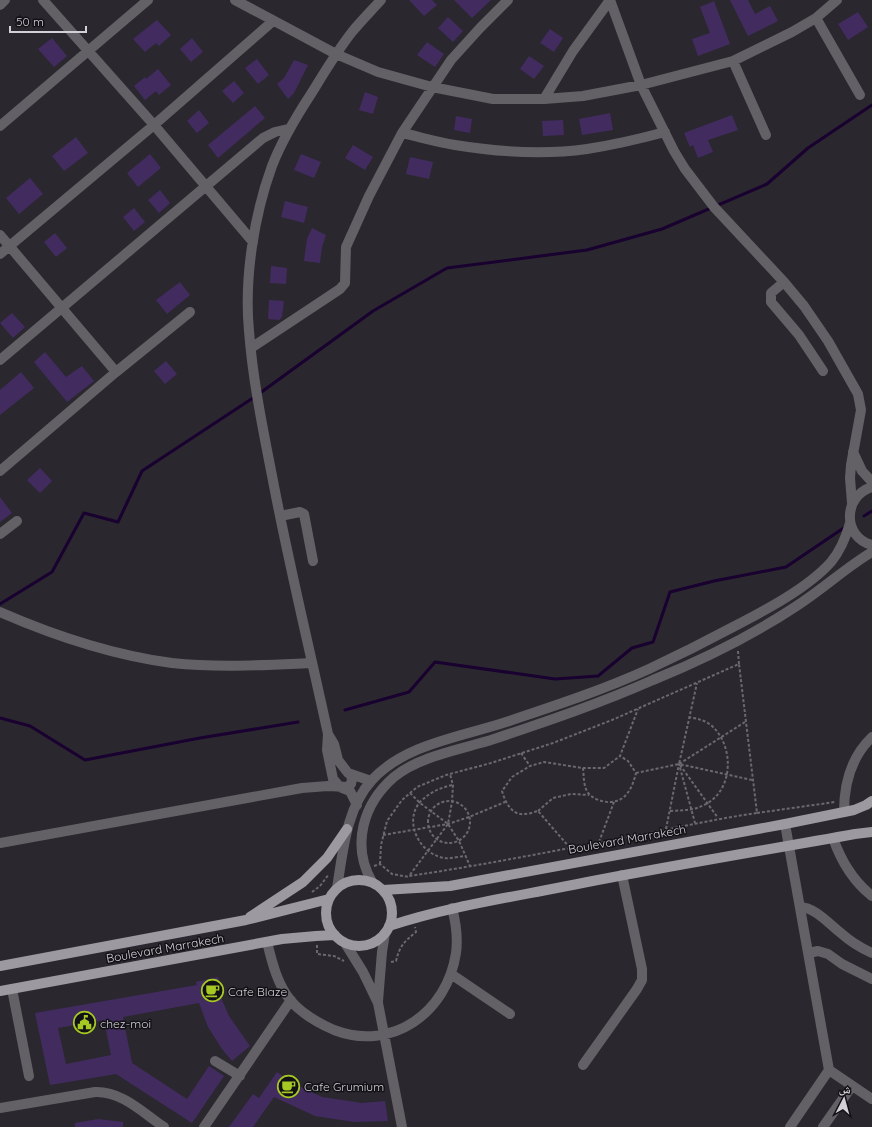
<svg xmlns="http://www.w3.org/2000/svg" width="872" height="1127" font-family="Quicksand,'Noto Naskh Arabic',sans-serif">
<rect width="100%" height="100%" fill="#2a272f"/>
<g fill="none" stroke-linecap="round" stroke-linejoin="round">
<!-- stream -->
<path stroke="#190130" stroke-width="3" d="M864,516l8,-5
M0,604l52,-32 32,-59 34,9 24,-51 114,-75 117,-85 74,-43 140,-18 75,-21 105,-45 41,-36 64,-43
M345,710l64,-18 26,-30 120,17 43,-3 34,-28 21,-6 17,-50 44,-11 72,-14 59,-40
M0,718l30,8 55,34 115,-22 98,-16"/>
</g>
<!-- building -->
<path fill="#422c5f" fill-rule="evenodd" d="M409,0h23l5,5 -13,11z
M454,0h37l-19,18z
M730,0h18l7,14 15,-8 8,15 -30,15z
M714,1l16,43 -32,12 -6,-17 18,-6 -10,-26z
M858,12l10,15 -20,13 -10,-16z
M448,17l15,14 -10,11 -15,-14z
M157,20l14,15 -12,11 -3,-3 -11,9 -12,-13z
M550,29l13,9 -9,14 -14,-9z
M52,38l15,18 -13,11 -16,-18z
M192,38l11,14 -12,10 -11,-13z
M427,42l17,12 -9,13 -18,-12z
M529,56l15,10 -10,13 -14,-10z
M257,59l12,16 -11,9 -13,-16z
M294,60l14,5 -14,28 -6,6 -11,-15 7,-6z
M158,69l13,16 -12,10 -3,-4 -11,9 -11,-14 11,-9 1,2z
M234,81l10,12 -11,10 -11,-12z
M365,92l13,5 -5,17 -14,-4z
M255,106l10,12 -47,40 -10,-13z
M199,110l10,13 -12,10 -10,-12z
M610,113l3,17 -31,5 -3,-16z
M732,115l6,15 -30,10 5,12 -15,6 -5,-13 -3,2 -6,-14z
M456,116l16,3 -2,14 -16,-3z
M563,120l1,15 -21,1 -1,-15z
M76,137l12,16 -24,18 -12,-15z
M353,145l20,12 -8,13 -20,-12z
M150,154l11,14 -23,19 -11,-14z
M301,154l20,8 -7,16 -20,-8z
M410,157l23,5 -4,17 -23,-5z
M30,178l13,16 -24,20 -13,-16z
M160,190l10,13 -11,10 -11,-13z
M285,201l23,6 -4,16 -23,-6z
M134,208l11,14 -11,9 -11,-14z
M312,228l14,7 -4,12 -2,16 -16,-2 3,-22z
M55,233l12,15 -11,9 -12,-15z
M271,266l16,2 -1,16 -16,-1z
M180,282l10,13 -23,19 -11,-14z
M269,300l15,1 -2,16 -3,3 -11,-1z
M12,313l13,14 -12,11 -13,-15z
M45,352l21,25 16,-11 12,15 -27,21 -33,-40z
M166,361l11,13 -12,10 -11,-13z
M21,372l13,16 -34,27v-25z
M40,468l12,13 -12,12 -13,-13z
M0,497l12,16 -12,9z
M218,977l4,23 7,16 21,30 -18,15 -10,-12 -14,-22 -9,-24 -76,14 9,46 55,36 22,-33 15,10 -32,47 -76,-49 -66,11 -15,-72 162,-28 -1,-3zM104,1020l7,35 -45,9 -8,-36z
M277,1072l19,13 26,12 40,6 23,-2 3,20 -34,1 -39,-6 -41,-19 -21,30h-24l24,-33 6,4z
M98,1119l25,3v5h-48v-4z"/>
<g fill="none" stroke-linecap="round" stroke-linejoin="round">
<!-- path -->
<path stroke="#6b6970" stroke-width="2" stroke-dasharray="3 2" stroke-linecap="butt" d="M738,651l1,13
M745,722l-66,42 73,16
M521,753l9,13
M680,765l38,53
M583,768c1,8 0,21 7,27 9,8 26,10 35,1 6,-6 9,-15 11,-23l-8,-12 -8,-5
M636,773l43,-9 18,-81
M452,785c-12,3 -22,7 -32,17 -17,20 0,53 25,56 6,1 15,-2 21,-2
M410,793l10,10 28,21 11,17 11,25
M428 822a21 21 0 1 1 42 0a21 21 0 1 1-42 0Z
M538,811l15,-13 18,-4 18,1
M670,811c13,-1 24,0 36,-7 28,-15 28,-58 6,-78 -7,-6 -14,-7 -23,-9
M757,813l78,-11
M666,829l13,-65 16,59
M383,835l65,-11 21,-7 36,-15
M599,842l15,-40
M570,848l-32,-37c-4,1 -9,3 -13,3 -13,2 -20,-12 -23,-23l10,-14 18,-11 14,-4 39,6h21l16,-12 18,-47
M380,864l1,-19 6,-24 15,-21 15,-13 29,-12 45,-12 62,-20 59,-23 127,-56 18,149c-35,5 -68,12 -102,19 -82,15 -164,32 -246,44l39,-52 4,-22 1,-17 -3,-11
M374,866l6,-2 12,10 17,3
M312,892l8,-6 9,-12
M317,945v9l17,2 10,5
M391,962l5,-1c4,-16 8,-19 20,-29l-1,-5"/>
<!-- minor -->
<path stroke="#636165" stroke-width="10" d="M43,0l111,125 99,117
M235,0l101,54 42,18 54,15 61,12h51l39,-3 58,-11 92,-24 59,-29 24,-14 21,-18
M610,0l31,85 33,66 11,18 29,38 70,75 20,24 24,35 30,53 3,16 -10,55 -1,13 2,25
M0,5l5,-5
M816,18l44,77
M733,61l33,74
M544,99l29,-48 37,-51
M0,126l148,-126
M402,133c18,4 35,9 53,12 43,7 89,10 132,4 26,-4 52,-10 78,-17
M0,235l116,137
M0,254l154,-129 119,-104
M784,282l-13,11v9l28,33 24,36
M251,348l89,-59 5,-6 1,-36 23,-51 33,-63 49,-73 29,-32 28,-28
M0,360l263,-222 12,-6 13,-3
M853,452l9,19 10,11
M0,471l116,-99 74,-60
M872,487c-29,9 -30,50 0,58
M280,516l20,-4 4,2 9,47
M0,534l17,-13
M0,612c55,24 112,43 172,51 47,5 94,2 140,0
M328,734l-1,16 6,29 7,8 10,4 7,14
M371,781l-23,-8 -10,-13 -4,-16 -6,-10c-18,-83 -38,-165 -54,-248 -10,-52 -21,-103 -25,-155 -5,-52 5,-116 23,-165 10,-26 24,-49 39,-72 13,-21 26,-43 41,-62 9,-11 19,-21 29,-32
M844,812c0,-28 7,-55 28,-75
M785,824l44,246 43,29
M833,838c8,23 20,43 39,58
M0,843l302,-55 26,-2 19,1 4,-3 1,-5 -1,-3
M372,882c-21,-37 -9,-78 22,-105 25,-21 69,-28 100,-38 54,-18 107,-36 159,-59 49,-20 98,-44 142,-73 27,-17 50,-39 77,-55
M337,888c6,-36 9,-80 35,-108 33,-36 89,-43 134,-58 48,-16 97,-32 143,-53 28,-13 56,-27 84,-42 31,-16 75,-39 98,-65 10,-12 15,-25 19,-39
M800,907c15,0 31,19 42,27 9,8 19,14 30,19
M267,942c5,20 10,42 24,59 11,13 27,22 43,29 58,22 113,-17 122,-77 2,-15 0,-30 -4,-45
M345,943l18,29 15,31 24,124
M809,953l9,-2 10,3 14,10 30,15
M451,974l59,40
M12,989l17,87
M378,1001l4,-49 3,-19
M215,1061l25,15
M583,1065l54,-76 5,-9v-11l-20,-94
M0,1108l95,-16c27,-1 48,21 69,35
M204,1127l87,-127
M790,1127l39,-57
M823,1127l29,-41"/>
<!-- major -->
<path stroke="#9c99a1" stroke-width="10" d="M326 913a33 33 0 1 1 66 0a33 33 0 1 1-66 0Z
M383,890l67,-4 335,-62 69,-14 12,-5 6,-4
M250,917l53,-35 24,-24 20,-29
M389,926c55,-18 111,-27 168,-38 99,-20 198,-36 298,-54l17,-2
M0,966l246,-46 83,-21
M0,991l282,-52 34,-3 19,-1"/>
</g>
<!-- icons -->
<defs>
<symbol id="cafe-ring" viewBox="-11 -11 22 22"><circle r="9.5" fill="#121115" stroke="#a6c822" stroke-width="1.5"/><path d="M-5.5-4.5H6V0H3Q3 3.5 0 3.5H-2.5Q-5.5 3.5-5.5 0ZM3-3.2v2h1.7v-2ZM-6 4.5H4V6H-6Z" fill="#a6c822"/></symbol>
<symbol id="civic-ring" viewBox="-11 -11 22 22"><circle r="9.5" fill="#121115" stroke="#a6c822" stroke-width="1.5"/><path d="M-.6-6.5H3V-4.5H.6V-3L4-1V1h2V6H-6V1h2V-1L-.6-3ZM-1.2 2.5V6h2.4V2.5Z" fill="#a6c822"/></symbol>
</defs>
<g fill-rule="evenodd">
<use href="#cafe-ring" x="200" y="978" width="25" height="25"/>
<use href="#civic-ring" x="72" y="1010" width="25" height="25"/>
<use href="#cafe-ring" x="276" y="1074" width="25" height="25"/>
</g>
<g text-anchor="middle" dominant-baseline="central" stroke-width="3" stroke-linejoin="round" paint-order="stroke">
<!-- street labels -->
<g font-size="12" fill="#d3d1d7" stroke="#121115">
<text transform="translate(627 839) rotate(-10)">Boulevard Marrakech</text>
<text transform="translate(165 948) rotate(-10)">Boulevard Marrakech</text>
</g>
<!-- poi labels -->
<g font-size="12" fill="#d3d1d7" stroke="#121115" text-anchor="start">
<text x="228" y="991">Cafe Blaze</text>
<text x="100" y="1023">chez-moi</text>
<text x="304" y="1086">Cafe Grumium</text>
</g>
</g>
<!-- north arrow -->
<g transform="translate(844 1099) rotate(6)" stroke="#121115" stroke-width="3" paint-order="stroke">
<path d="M0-3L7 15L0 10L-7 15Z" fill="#d3d1d7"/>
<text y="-6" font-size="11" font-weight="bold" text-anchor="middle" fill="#d3d1d7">ش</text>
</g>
<!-- scale -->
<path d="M10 26v6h76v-6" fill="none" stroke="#d3d1d7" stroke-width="2"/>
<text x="16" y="26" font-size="12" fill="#d3d1d7" stroke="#121115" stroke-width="3" paint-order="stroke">50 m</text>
</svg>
